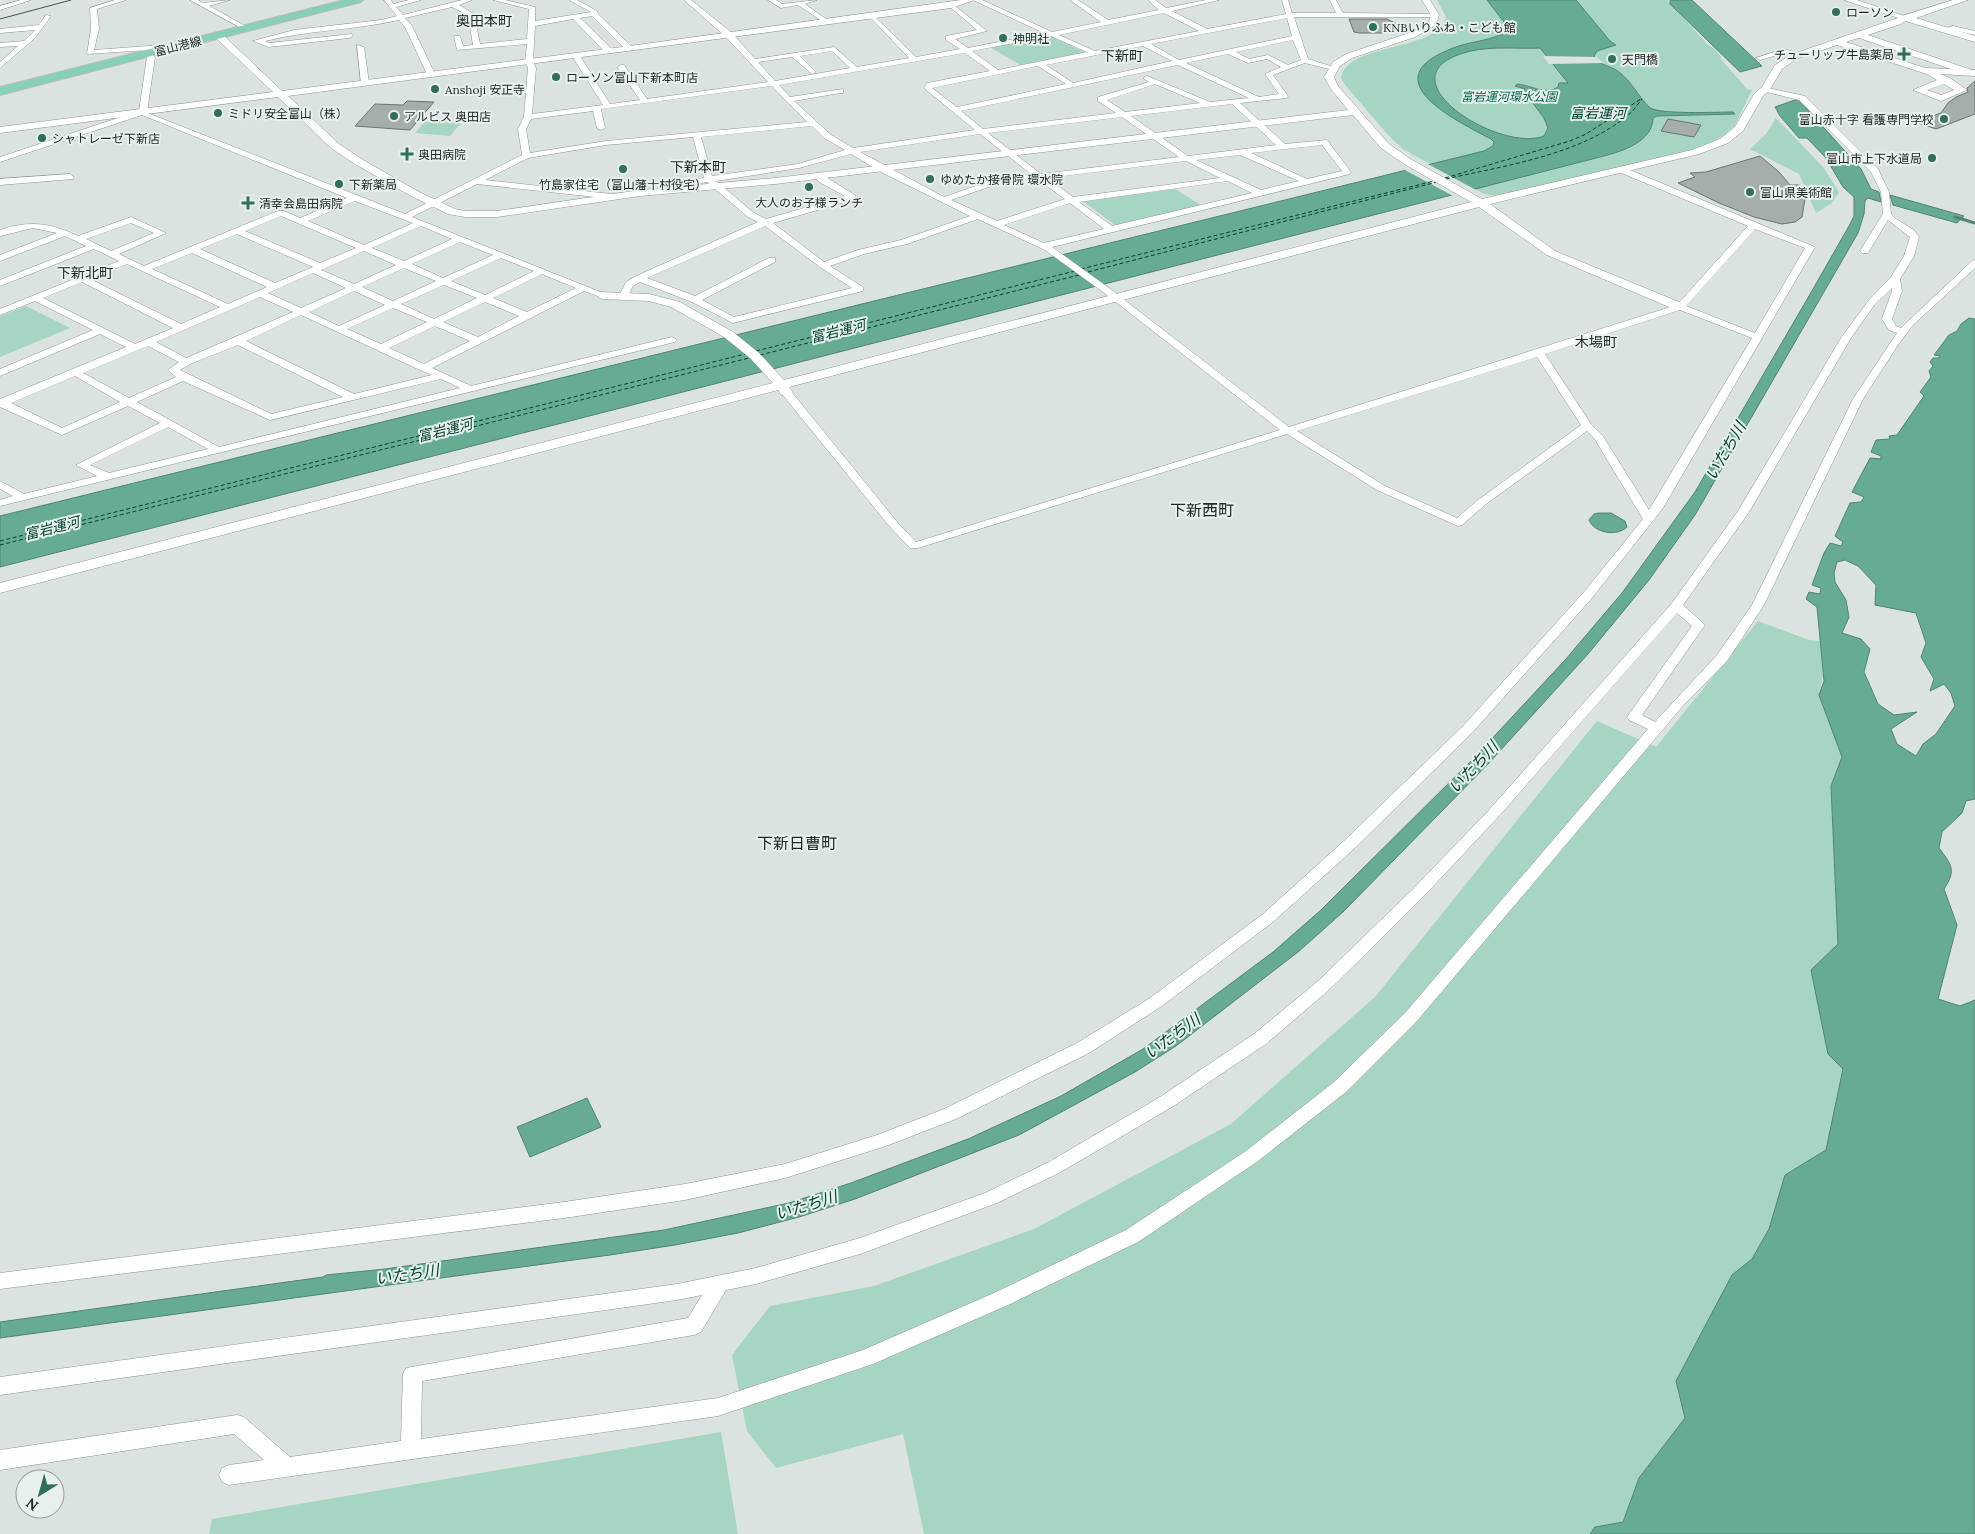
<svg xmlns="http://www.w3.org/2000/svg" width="1975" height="1534" font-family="Lora,'Noto Sans JP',serif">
<rect width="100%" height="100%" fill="#dae3df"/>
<!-- green -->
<path fill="#a6d5c2" d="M1437,0h230l41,45 7,4 7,9h-2l27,31 5,1 -17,35 -11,10 -14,8 -30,10 -181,43 -15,-2 -81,-45 -15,-14 -42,-49 -5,-8c8,-37 93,-24 105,-61z
M1048,35l38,18 -64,13 -32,-19 20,-3z
M1776,118l47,49 16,25 -7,11 -16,10 -17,-39 -49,-25 16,-15z
M425,122l36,1 -11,13 -35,-3z
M1175,189l26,16 -85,21 -33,-25z
M26,306l44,22 -70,29v-41z
M1758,621l51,19 12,1 2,34 -4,20 23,62 -11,29 7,158 -10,110 15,15 -17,81 -41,25 -16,54 -17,30 -20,16 -56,106 9,37 -46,60 -16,44 -28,5 -5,7h-666l-21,-100 -127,34 -29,-37 -15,-76 38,-49 104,-20 160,-57 197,-105 144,-127 222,-276 59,26z
M721,1432l17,102h-529l3,-15z"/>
<!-- water -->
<path fill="#66ac93" stroke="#528472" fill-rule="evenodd" d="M1487,0h89l34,41 6,4 -19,6 -3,5c6,11 17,9 25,16 12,9 20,25 30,35 7,8 70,5 84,5l2,2 -78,2 -4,2c0,23 -30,33 -49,38l-1604,411v-51l1484,-365 9,-5 1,-4 -3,-3c-38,-20 -122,-61 -35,-92 16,-6 36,-6 51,-16l-3,-9zM1540,48l28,35h-9l-1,4c-12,8 -26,-1 -40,-3l-3,2 10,3 -3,3 13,3 -5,4 14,19 4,10 -4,8c-46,18 -170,-62 -73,-85 22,-5 46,-2 69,-3z
M1670,0h22l70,66 -22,6 -70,-68z
M1798,99l63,70 10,20 8,3 2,10 -13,-4 -3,3 -1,13 -6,19 -163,282 -46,65 -61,74 -100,110 -145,148 -45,40 -122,94 -41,26 -116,63 -164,64 -56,18 -61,16 -63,12 -65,10 -610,83v-16l323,-45 3,-2 59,-6 279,-39 125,-27 62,-20 117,-44 93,-43 82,-47 130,-97 48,-42 153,-152 91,-98 57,-67 73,-101 114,-196 40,-70 5,-10v-19l-11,-10 -17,-29 -19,-20h-8l-19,-22 -5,-9z
M1890,195l74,21 -7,7 -64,-18z
M1969,318l6,1v480l-9,2 -4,12 -20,19 -3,16c12,16 18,22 5,41l13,36 -19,74 22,7 15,-6v534h-385l5,-7 28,-5 16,-44 46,-60 -9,-37 56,-106 20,-16 17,-30 16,-54 41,-25 17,-81 -15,-15 -17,-84 27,-26 -7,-158 11,-29 -23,-62 5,-14 -7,-74 -11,-8 3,-7 11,2 1,-6 -9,-3 12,-32 6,-10 11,3 2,-4 -8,-6 15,-33 11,-1 3,-5 -12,-5 18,-34 11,1v-3l-10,-4 5,-12 14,-1 -1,-3 8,-1 27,-39 -4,-4 11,-15 -2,-6 4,-5 -3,-4 3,-4h6l1,-2 -6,-1 15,-20 8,-4 4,-7zM1845,560l13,6 18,19 -1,20 41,8 10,30 -5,14 13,22 -4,12 14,-7 7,9 4,13 -19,28 -13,10 -7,12 -19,-12 -6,-15 26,-17 -23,3 -16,-11 -14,-32 6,-23 -9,-10 -19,-6 7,-16 -3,-17 -11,-18 -1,-9 3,-11z
M1599,513h12l14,8 2,6c-10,10 -33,6 -38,-7l5,-6z
M587,1098l14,29 -71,30 -13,-30z"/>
<!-- pier -->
<path fill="#dae3df" d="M1543,56l54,1 7,6 -55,1z
M1426,163l52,28 -23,6 -52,-28z"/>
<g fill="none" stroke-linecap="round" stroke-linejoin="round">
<!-- stream -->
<path stroke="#528472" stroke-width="3" d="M1955,217l20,6"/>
<!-- ferry -->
<path stroke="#014231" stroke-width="1" stroke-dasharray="4 2.5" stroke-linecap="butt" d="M1445,178l125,-37 16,-7 55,-35
M1446,179c57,-13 134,-24 181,-63 6,-4 10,-11 15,-17
M1081,269l353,-88
M1088,272l349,-90
M756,351l319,-80
M760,355l319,-80
M0,541l745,-187
M0,545l749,-187"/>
</g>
<!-- building -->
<path fill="#a5aeaa" stroke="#6c7471" d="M1349,19h38l12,6 -15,8h-25l-5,-1z
M1975,81v33l-39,15 -21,-7 26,-9 7,-10 8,-6 12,-5 -1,-4z
M407,101l27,1 -24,28 -55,-4 20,-22 28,1z
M1668,119l33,6 -7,12 -33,-6z
M1760,156l19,16 11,13h10l5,14 -3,18 -7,5 -13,2 -28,-7 -35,-14 -41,-20 17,-6 -5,-4 16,-1z"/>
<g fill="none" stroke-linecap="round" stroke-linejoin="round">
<defs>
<path id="minor" d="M21,0h10l-31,10v-4z
M115,0h11l-29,9 2,20 -5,21 82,-6 4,2 -1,2 -92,6 4,-25 -1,-21z
M190,0h8l5,3 27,-3 -21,6 40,22 -6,1z
M384,0h7l2,4 16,-4h12l-25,7 7,8 59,-15h10l-13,5 15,9 6,30 47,-5 2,-30 -36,-9h12l30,7v14l56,-9 -22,-12h8l20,11 1,3 36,35 -7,2 -35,-35 -12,2 32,31v4h-6l-33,-34 -38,7 -2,36 3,6 -4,46 71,-9 -31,-49 4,-2 4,2 30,48 30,-4 -23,-33 4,-2h3l23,34 121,-17 -42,-45 -42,-37h7l41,33 23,26 79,-12 23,20 52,-9 -39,-41v-2l2,-1 44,43 44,-8 -14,-9v-4l31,-6 -28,-24 -1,-1 3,-2 36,28 -32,8 13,9 76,-15 -71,-33h9l70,32 49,-10 -31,-22h8l30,20 51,-10 -11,-10h7l11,8 40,-8h13l-47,11 35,18 79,-15 -4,-14h6l4,13h44l-6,-13h6l7,13 94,1 1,1 -3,2h-141l14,42 29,9 -4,2 -28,-7 -32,12 15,21 -1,2 -47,5 45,41 42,-4 24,32 -1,2 -298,73 57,41 180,139 388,-122 71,-79 -129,-54v-4h6l190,79 -152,261 -71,90 -119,134 -118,116 -82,74 -111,84 -73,47 -133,66 -70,27 -101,32 -100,22 -121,18 -564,71v-16l564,-71 121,-18 100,-20 92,-29 67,-26 133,-66 73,-45 113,-84 82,-74 118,-114 121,-134 59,-73 -49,-81 -7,-7 -101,73 -24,21 -4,1 -81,-36 -90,-56 -369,114h-8l-20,-21 -108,-133 -1,-2 1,-2h8l108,133 18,19 364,-112 -177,-138 -58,-42 -67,-31 -71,25 -43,10 -34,12 33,21v4l-130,32 -41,-21 -52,-20 -7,4 -6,12h-6l-2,-2 7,-14 10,-6 122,-54 -10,-5 -41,-35 -26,4 -6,6h-6l-1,-2 7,-8 29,-4 -11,-41 -87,8 -78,13 -43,22 126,14 4,3 -1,2 -137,-15 -65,33 196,78 -5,3 -19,-7 -152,77 39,18 201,-49 5,3 -2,2 -675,164v-6l13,-4 -13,-7v-8l24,13 73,-18 -21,-11 84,-42 -32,-17 -66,29 -62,-28v-8l126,-52 -26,-13 -100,42v-7l93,-39 -58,-29 -35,14v-6l119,-48 -25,-12 -94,37v-6l86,-34 -21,-10 -65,25v-6l57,-22 -24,-5 -33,8v-6c29,-10 51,-7 78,6l53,-19 35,16 -47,21 25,12 134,-55h6l16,7 47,-20 -205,-83 -142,47v-5l139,-46 8,-54 -2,-4 4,-2 6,6 -8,55 3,2 255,100 117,-59 -4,-26 6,-12 4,-49 -3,-6 2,-18 -70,6 -3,-14h6l3,10 10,-1 -5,-30 -16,-8 -47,11 7,8 23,48 -4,2 -4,-2 -22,-47 -6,-7c-44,10 -90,10 -134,21l4,2 83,-9 1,2 -4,2 -80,9 -16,-6 41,-11 87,-10 16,-4zM1164,13l35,18 -104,20 -36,-16zM1287,18l5,18 -113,24 -28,-16zM1051,36l36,16 -89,18 -26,-19zM1293,40l8,20 -13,5 -20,-10 -19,4 -13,-7zM1143,46l29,15 -99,22 -27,-18zM832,51l18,17 -75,13 -17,-19 34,-5 20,17 4,-2 -16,-16zM965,53l25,18 -63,12 -3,5 51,42 -122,18 -23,-14 -36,-33 46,-8h3v-4l-53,8 -11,-12zM1228,54l20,9 19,-4 14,8 -16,7 14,20 -20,3 -73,-34zM1178,65l71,33 -39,4 -63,-26 -4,2 6,4 -51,15v4l18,12 -133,16 -22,-18zM1038,66l28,18 -109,23 -25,-19zM1155,84l45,19 -75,9 -18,-12zM772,86l35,36 -201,19 -76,12 -4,-24 5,-10 62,-8 4,17 4,2 4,-2 -4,-19zM1232,104l44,41 -88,11 -57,-40zM1122,117l57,40 -138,17 -53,-41zM812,126l12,12 21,12 -47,14 -86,12 -11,-39zM980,134l51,40 -29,3 -58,20 -84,-45zM1322,145l20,26 -35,8 -56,-26zM851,154l32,19 87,43 -69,24 -43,10 -34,12 -51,-39 82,-24v-4l-34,-21h-6l-1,2 5,6 26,14 -79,23 -12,-6 -38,-32 83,-13zM1240,155l59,26 -38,9 -65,-30zM1186,161l34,17 -147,19 -26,-19zM1037,179l28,20 -68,22 -46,-21 55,-19zM1228,181l24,12 -140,33 -33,-24zM355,201l58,22 -49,22 -56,-24zM1070,203l34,26 -60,14 -40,-18zM281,216l75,32 -36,15 -75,-32zM131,223l23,10 -43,18 -25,-12zM421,226l31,13 -48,22 -32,-13zM765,226l55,41 32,21 -118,29 -32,-17 73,-38v-4h-6l-74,38 -48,-18zM1755,229l50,19 -50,85 -69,-27zM237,234l76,33 -38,16 -75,-34zM460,242l33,13 -50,23 -31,-14zM364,251l32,14 -42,19 -33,-14zM192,253l75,34 -39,17 -76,-35zM501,258l33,13 -49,24 -34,-14zM127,264l93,43 -39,17 -91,-45zM404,268l32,13 -43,20 -31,-14zM313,273l33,15 -45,20 -33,-15zM542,274l34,14 -49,24 -34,-14zM82,282l91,46 -38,16 -92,-46zM444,285l33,13 -43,21 -33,-15zM354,291l31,14 -46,21 -30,-14zM260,297l33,15 -107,46 -30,-16zM485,302l34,14 -41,21 -35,-15zM393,308l34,14 -46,22 -34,-15zM1680,310l72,28 -103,172 -46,-74 -12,-12 -46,-70zM301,315l119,55 12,5 -78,19 -108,-53zM435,326l35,15 -46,23 -35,-16zM238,345l105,52 -72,17 -91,-44 10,-6zM148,346l31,16 -11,8 8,7 -47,21 -46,-25zM1537,357l44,68 -103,75 -21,18 -72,-32 -88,-55zM75,376l45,26 -58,26 -51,-25zM441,379l19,9 -241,59 -82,-45 46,-21 87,39zM168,427l40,22 -99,24 -19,-8z
M768,0h8l6,4 35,-4 -12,4 25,18 -5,1 -27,-18 -17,3z
M46,15l5,1 -16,22 -35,30v-6l18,-16 -18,1v-4l24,-2 11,-11 -35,3v-4l39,-4z
M1953,26l22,5v4l-22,-5 -9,2 -4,-2z
M1856,33h6l113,38v3l-6,1 -113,-38z
M357,45l7,2 5,36 -4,2 -4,-2z
M1784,49l20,6 -4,2 -16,-4 -24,7 -4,-2z
M1763,87l42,9 73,73 11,23 2,22 5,5 18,11 5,7 -5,19 -14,23 2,12 -10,28 4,7 5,2 71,-67 3,-1v8l-62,57 -15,20 -35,54 -99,206 -37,56 -46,47 -264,313 -71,71 -88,69 -120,81 -130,63 -135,59 -155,52 -489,69 -7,-3 -3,-7 3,-7 7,-3 35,-5 -30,-26 -234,36v-20l237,-35 7,2 46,40 111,-16 2,-67 3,-6 282,-50 14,-23 -25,5 -677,95v-18l677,-93 79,-16 104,-30 125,-45 62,-30 113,-66 94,-63 63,-52 96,-93 76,-79 183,-207 66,-92 103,-173 28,-38 22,-23 13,-21 6,-19 -22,-17 -20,33h-6l-2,-2 23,-37 -2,-22 -10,-20 -72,-72 -36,-9zM1892,288v3l-10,28 7,11 8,3 -44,66 -101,206 -35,50 -62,67 -13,-7 63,-90 -22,-20 66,-93 102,-174 24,-34zM1677,613l15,13 -65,91 2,3 19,9 -243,284 -71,69 -88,69 -120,79 -132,63 -131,57 -145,48 -297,41 1,-58 272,-46 7,-3 25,-42 30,-6 104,-30 137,-51 62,-30 113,-66 94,-63 63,-54 94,-93 76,-81z
M70,174l4,3 -1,2 -73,6v-6z"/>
<path id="tertiary" d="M961,0h14l-24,8 -663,88 51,48 24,16 56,32 36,17 10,2h32l143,-21 135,-12 573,-68 -17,-21 -7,-12 9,-15 13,-8 63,-21 20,-11 2,-7 -9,-15h8l9,15 -3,10 -21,12 -63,21 -12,8 -6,11 4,9 51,58 23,16 70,39 210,-49 28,-11 15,-12 19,-33 8,-7 13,-22 15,-10 108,-37 -54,-18h13l53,18 -9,6 -55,18 79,26 50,2v6l-35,-2 10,4 17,12 -26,11 -28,-11 24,-10 -10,-6 -90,-29 -41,14 -14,10 -13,22 -6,5 -20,35 -15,12 -29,11 -209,50 65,47 129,53 2,3 -2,3h-8l-129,-55 -68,-48 -690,180 4,5 -2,3h-10l-3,-5 -778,203v-10l773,-200 -23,-25 -26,-21 -53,-30 -22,-6 -46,-2 -4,-1 -2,-3 2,-3 50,2 31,8 53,30 26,21 25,27 687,-178 -67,-38 -23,-16 -28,-33 -578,69 -135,12 -143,21h-32l-17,-3 -37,-18 -56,-32 -24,-16 -53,-51 -278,36v-6l273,-35 -58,-55v-4h6l61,58 348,-45zM1944,84l10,6 -13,5 -14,-5z"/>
<path id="secondary" d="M1953,0h15l-52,18 59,18v6l-73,-22 -1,-2 1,-2z"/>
<path id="primary" d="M344,0h19l-2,2 -361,93v-8z"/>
</defs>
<!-- minor casing -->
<use href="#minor" stroke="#8e9693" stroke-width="1"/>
<!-- tertiary casing -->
<use href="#tertiary" stroke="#8e9693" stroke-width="1"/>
<!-- secondary casing -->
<use href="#secondary" stroke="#8e9693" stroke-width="1"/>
<!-- primary casing -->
<use href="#primary" stroke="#bdbebe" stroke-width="2"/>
<!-- minor -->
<use href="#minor" fill="#fff" fill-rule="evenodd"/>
<!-- tertiary -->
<use href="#tertiary" fill="#fff" fill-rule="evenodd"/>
<!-- secondary -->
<use href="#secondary" fill="#fff" fill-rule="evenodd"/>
<!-- primary -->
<use href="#primary" fill="#88cfb9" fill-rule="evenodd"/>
<!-- tram -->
<path stroke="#4b504d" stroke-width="1" d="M0,19l71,-19"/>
</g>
<!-- markers -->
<g fill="#316f5a" stroke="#e7f0ec" stroke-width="2">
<circle cx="1836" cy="12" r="5"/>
<circle cx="1373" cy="27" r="5"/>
<circle cx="1003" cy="38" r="5"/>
<path d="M1901.5 46.5h5v5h5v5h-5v5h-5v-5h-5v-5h5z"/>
<circle cx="1612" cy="59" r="5"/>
<circle cx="556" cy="77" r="5"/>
<circle cx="435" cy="89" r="5"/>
<circle cx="218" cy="113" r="5"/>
<circle cx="394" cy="116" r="5"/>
<circle cx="1944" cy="119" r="5"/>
<circle cx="42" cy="138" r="5"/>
<path d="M404.5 146.5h5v5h5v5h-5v5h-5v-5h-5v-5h5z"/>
<circle cx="1932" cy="158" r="5"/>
<circle cx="623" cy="169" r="5"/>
<circle cx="930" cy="179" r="5"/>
<circle cx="339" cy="184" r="5"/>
<circle cx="809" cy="187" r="5"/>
<circle cx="1750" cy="192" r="5"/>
<path d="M245.5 195.5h5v5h5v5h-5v5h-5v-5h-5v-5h5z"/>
</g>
<g text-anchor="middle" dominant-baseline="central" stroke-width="4" stroke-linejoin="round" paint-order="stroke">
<!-- far-poi labels -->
<g font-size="12" fill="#242826" stroke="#e7f0ec" text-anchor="start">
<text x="1846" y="12">ローソン</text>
<text x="1383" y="27">KNBいりふね・こども館</text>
<text x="1013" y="38">神明社</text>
<text x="1894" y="54" text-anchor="end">チューリップ牛島薬局</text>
<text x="1622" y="59">天門橋</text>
<text x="566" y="77">ローソン富山下新本町店</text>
<text x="445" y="89">Anshoji 安正寺</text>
<text x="228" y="113">ミドリ安全富山（株）</text>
<text x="404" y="116">アルビス 奥田店</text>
<text x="1934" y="119" text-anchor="end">富山赤十字 看護専門学校</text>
<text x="52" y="138">シャトレーゼ下新店</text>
<text x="418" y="154">奥田病院</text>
<text x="1922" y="158" text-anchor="end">富山市上下水道局</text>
<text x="940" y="179">ゆめたか接骨院 環水院</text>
<text x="349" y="184">下新薬局</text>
<text x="623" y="184" text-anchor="middle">竹島家住宅（富山藩十村役宅）</text>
<text x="1760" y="192">富山県美術館</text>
<text x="809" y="202" text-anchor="middle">大人のお子様ランチ</text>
<text x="259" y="203">清幸会島田病院</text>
</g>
<!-- far-street labels -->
<g font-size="12" fill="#242826" stroke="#e7f0ec">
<text transform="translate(178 46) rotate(-14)">富山港線</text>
</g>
<!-- far-park labels -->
<g font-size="12" font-style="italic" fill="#00634b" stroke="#e7f0ec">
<text x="1509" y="96">富岩運河環水公園</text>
</g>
<!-- far-neighbourhood labels -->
<g font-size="14" fill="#242826" stroke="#e7f0ec">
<text x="484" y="21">奥田本町</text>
<text x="1122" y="56">下新町</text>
<text x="698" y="167">下新本町</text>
<text x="85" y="273">下新北町</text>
<text x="1596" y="342">木場町</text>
</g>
<!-- far-water labels -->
<g font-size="14" font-style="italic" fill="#014231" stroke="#e7f0ec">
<text x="1598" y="113">富岩運河</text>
<text transform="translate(838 331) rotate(-14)">富岩運河</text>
<text transform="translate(445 430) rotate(-14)">富岩運河</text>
<text transform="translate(52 528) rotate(-14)">富岩運河</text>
</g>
<!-- water labels -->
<g font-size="16" font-style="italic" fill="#014231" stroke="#e7f0ec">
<text transform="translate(1725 451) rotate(-60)">いたち川</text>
<text transform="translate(1473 767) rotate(-47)">いたち川</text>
<text transform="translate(1172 1036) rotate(-36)">いたち川</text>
<text transform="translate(806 1205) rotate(-17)">いたち川</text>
<text transform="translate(407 1274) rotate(-8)">いたち川</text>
</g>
<!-- neighbourhood labels -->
<g font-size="16" fill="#242826" stroke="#e7f0ec">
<text x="1202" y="510">下新西町</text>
<text x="797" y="843">下新日曹町</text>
</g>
</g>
<!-- north arrow -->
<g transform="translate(40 1494) rotate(217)"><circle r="24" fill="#e7f0ec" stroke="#99a09d"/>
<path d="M0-4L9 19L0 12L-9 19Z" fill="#316f5a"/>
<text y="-8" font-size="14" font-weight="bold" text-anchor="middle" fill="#242826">N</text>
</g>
</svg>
